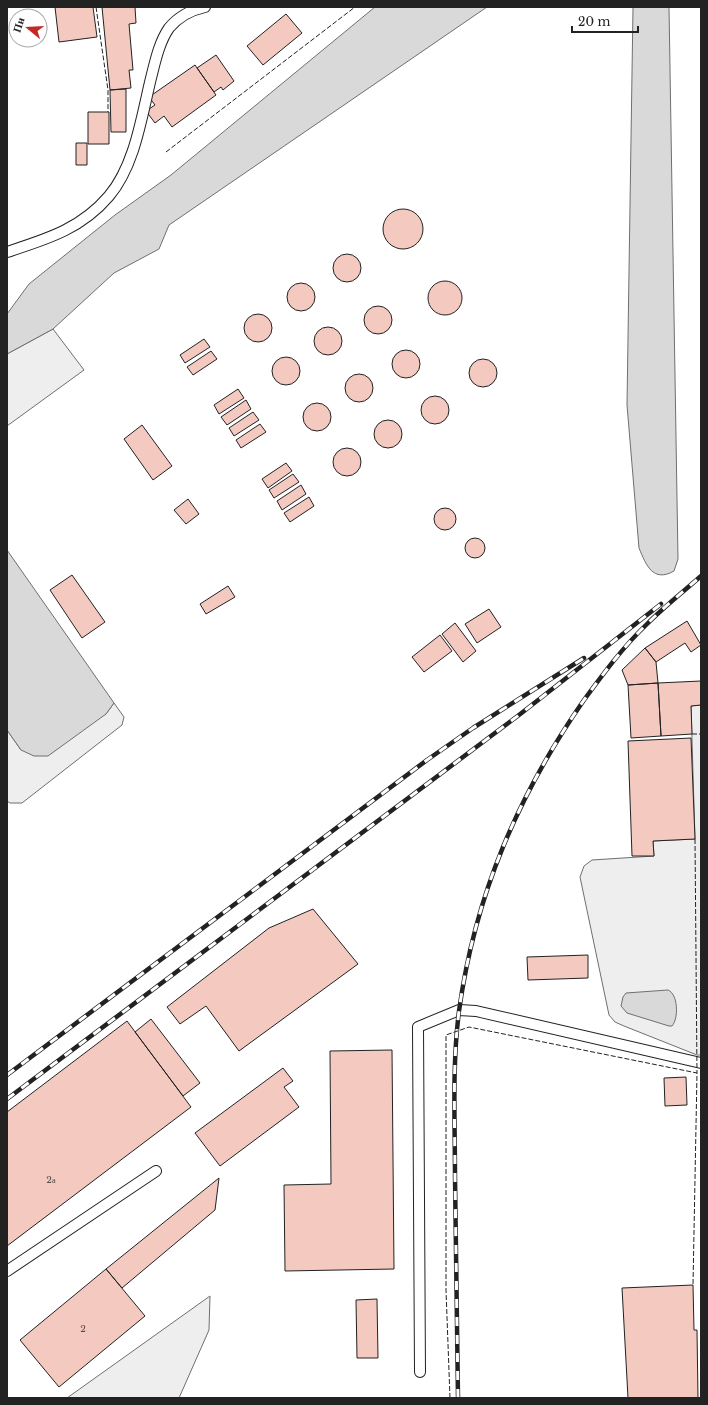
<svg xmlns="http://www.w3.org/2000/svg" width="708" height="1405" font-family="'Libre Baskerville',serif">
<rect width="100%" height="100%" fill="#fff"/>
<!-- green -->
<path fill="#eee" stroke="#6f6f6f" d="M53,329l31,41 -77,56v-72z
M114,703l10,14 -2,8 -100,78h-12l-3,-2v-71l14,20 85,-36z
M701,705v350h-4l-73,-29 -9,-4 -6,-7 -29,-138 4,-11 8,-6 62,-4 -1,-15 42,-2 -4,-133z
M210,1296l-1,34 -30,68h-112z"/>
<!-- water -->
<path fill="#d9d9d9" stroke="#6f6f6f" d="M375,7h112l-318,218 -10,24 -45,24 -61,56 -46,25v-40l22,-30 86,-69 56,-40z
M633,7h36l9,552 -4,12c-21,12 -28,-6 -35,-23l-12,-143z
M7,550l107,153 -8,11 -58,42h-14l-13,-6 -14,-20z
M668,990c10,4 11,28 4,36h-3l-42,-13 -6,-7 2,-9 3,-4z"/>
<!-- building -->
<path fill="#f3c9c0" stroke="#222" d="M55,7h38l4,30 -38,5z
M102,7h33l1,16 -7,1 4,46h-4l2,18 -21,2z
M286,14l16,19 -39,32 -16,-19z
M216,55l18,26 -11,9 -2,-3 -7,5 -17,-24z
M195,65l21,30 -44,32 -8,-11 -9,7 -9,-12 9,-6 -6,-8z
M126,89v43h-15l-1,-42z
M88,112h21v32h-21z
M76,143h11v22h-11z
M383 229a20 20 0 1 1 40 0a20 20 0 1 1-40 0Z
M333 268a14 14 0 1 1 28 0a14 14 0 1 1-28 0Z
M428 298a17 17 0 1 1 34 0a17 17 0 1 1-34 0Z
M287 297a14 14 0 1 1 28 0a14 14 0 1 1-28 0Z
M364 320a14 14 0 1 1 28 0a14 14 0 1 1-28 0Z
M244 328a14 14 0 1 1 28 0a14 14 0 1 1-28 0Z
M314 341a14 14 0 1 1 28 0a14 14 0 1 1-28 0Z
M204,339l6,8 -25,16 -5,-8z
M392 364a14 14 0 1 1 28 0a14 14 0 1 1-28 0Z
M211,351l6,8 -24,16 -6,-8z
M272 371a14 14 0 1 1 28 0a14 14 0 1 1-28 0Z
M469 373a14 14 0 1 1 28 0a14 14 0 1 1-28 0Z
M345 388a14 14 0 1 1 28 0a14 14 0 1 1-28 0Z
M238,389l6,9 -25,16 -5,-9z
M421 410a14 14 0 1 1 28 0a14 14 0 1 1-28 0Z
M246,400l5,9 -24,16 -6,-8z
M303 417a14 14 0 1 1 28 0a14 14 0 1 1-28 0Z
M253,412l6,8 -25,16 -5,-8z
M374 434a14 14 0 1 1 28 0a14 14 0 1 1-28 0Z
M260,424l6,8 -25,16 -5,-8z
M142,425l30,41 -19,14 -29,-41z
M333 462a14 14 0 1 1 28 0a14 14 0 1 1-28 0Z
M286,463l6,8 -24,17 -6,-9z
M293,474l6,8 -25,16 -5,-8z
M301,485l5,9 -24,16 -5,-9z
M309,497l5,9 -24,16 -6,-9z
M188,499l11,15 -13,10 -12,-14z
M434 519a11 11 0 1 1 22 0a11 11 0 1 1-22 0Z
M465 548a10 10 0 1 1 20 0a10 10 0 1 1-20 0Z
M72,575l33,47 -23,16 -32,-48z
M228,586l7,11 -29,17 -6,-10z
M489,609l12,18 -24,16 -12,-19z
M687,621l14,24 -10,7 -6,-9 -29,19 -11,-14z
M455,623l21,28 -13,11 -21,-28z
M440,635l12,16 -28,21 -12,-15z
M645,648l11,14 2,21 -30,2 -6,-15z
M701,681v24l-10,1 1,28 -31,2 -3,-53z
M658,683l3,53 -30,2 -3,-53z
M691,738l4,101 -42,2 1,15h-22l-4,-115z
M313,909l45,55 -119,87 -33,-45 -26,18 -13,-17 102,-79z
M588,955v23l-60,2 -1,-23z
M151,1019l49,64 -17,13 -48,-64z
M127,1021l64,86 -184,139v-134z
M392,1050l2,219 -109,2 -1,-86 47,-1 -1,-133z
M283,1068l10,13 -9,6 15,20 -79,59 -25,-33z
M686,1077l1,28 -22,1 -1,-28z
M219,1178l-4,32 -93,78 -16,-19z
M106,1269l39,47 -86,71 -39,-47z
M693,1285l1,45h3l1,68h-70l-6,-110z
M377,1299l1,59h-21l-1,-58z"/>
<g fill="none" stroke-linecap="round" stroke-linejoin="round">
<defs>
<path id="service" d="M7,252c40,-13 74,-23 102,-56 27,-32 33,-83 43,-122 4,-16 8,-33 17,-46 10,-12 22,-18 36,-21
M7,1271l149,-100
M420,1372l-2,-345 41,-17 17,1 225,52"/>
</defs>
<!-- service casing -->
<use href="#service" stroke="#222" stroke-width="12"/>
<!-- service -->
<use href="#service" stroke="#fff" stroke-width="10"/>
<defs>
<path id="rail" d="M7,1075l420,-315 46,-32 111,-70
M7,1099l512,-384 142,-111
M458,1398c-1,-74 -2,-147 -3,-221 0,-55 -3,-111 4,-166 16,-116 59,-216 125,-311 19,-26 39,-53 63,-76 17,-17 36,-32 54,-48"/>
</defs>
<!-- rail casing -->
<use href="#rail" stroke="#222" stroke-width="4.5"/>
<!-- rail -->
<use href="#rail" stroke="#fff" stroke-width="3" stroke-dasharray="9" stroke-linecap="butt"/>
<!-- fence -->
<path stroke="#222" stroke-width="1" stroke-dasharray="5 2" stroke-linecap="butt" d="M96,7l12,83v22
M166,152l189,-145
M692,734h9
M695,839l2,234
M450,1398l-4,-108v-255l23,-8 228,46 -4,212"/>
</g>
<g text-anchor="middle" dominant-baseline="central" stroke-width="3" stroke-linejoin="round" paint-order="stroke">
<!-- number labels -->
<g font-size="9" fill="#564c4a">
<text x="51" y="1179">2а</text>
<text x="83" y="1328">2</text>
</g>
</g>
<!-- border -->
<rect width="708" height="1405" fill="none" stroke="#222222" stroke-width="16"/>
<!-- north arrow -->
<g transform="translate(28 28) rotate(288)"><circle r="19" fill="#ffffff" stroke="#a7a7a7"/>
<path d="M0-3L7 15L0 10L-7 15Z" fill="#c62828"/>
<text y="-6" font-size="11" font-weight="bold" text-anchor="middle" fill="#222222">Пн</text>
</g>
<!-- scale -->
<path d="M572 26v6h66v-6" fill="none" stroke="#222222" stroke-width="2"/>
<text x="578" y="26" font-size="12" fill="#222222" stroke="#ffffff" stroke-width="3" paint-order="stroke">20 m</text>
</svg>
